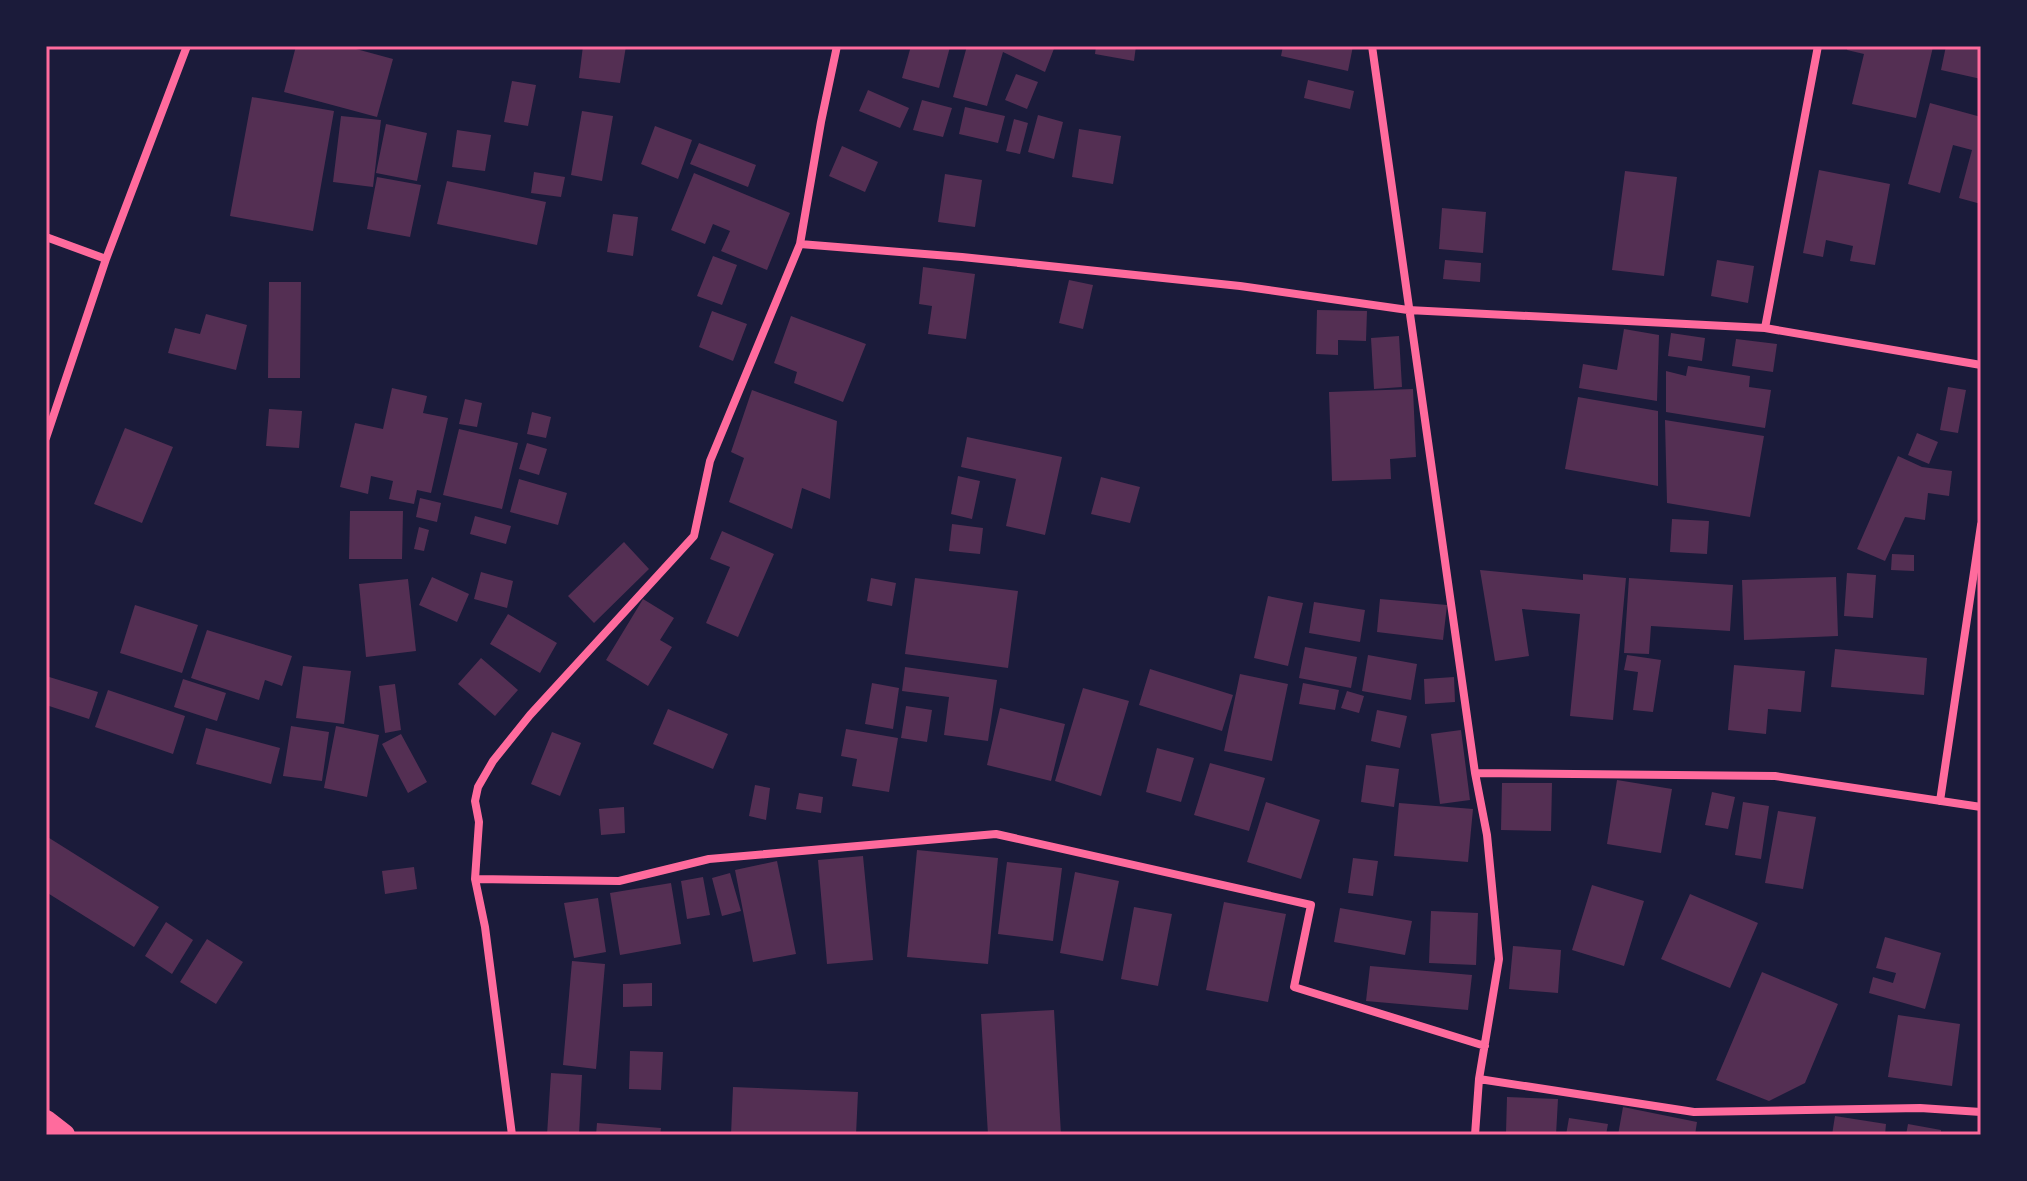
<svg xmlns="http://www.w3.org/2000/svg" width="2027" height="1181" font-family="'Exo 2',sans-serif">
<rect width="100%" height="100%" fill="#1b1b3a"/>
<!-- building -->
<path fill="#542f53" d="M296,46h49l48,13 -16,58 -93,-25z
M583,46h43l-6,37 -41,-5z
M911,46l39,1 -11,41 -37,-10z
M967,46h88l-10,26 -42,-20 -16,54 -34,-9z
M1096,46h40l-2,15 -39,-7z
M1283,46h70l-5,25 -67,-15z
M1848,46l85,1 -17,71 -64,-14 12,-50 -17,-4z
M1946,46h35v33l-40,-9z
M1016,74l22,8 -11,27 -22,-9z
M1308,80l46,11 -4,18 -46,-11z
M512,81l24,4 -8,41 -24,-4z
M868,90l41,18 -9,20 -41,-17z
M252,97l82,14 -21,120 -83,-15z
M922,100l30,8 -9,29 -30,-7z
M1930,103l51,14v87l-22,-6 13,-48 -19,-5 -13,48 -32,-9z
M965,107l40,9 -7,27 -39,-9z
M582,111l31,5 -11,65 -31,-6z
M1038,115l25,7 -9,37 -26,-7z
M341,116l40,4 -8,67 -40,-5z
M1014,119l14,4 -8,31 -14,-3z
M386,124l41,9 -10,48 -41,-8z
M655,126l37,14 -14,39 -37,-15z
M1079,129l42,7 -8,48 -41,-7z
M457,130l34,5 -6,36 -33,-4z
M699,143l57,22 -8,22 -58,-23z
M842,146l36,16 -13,30 -36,-16z
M1819,170l71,14 -15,81 -25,-4 3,-15 -27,-6 -3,17 -20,-4z
M1625,171l52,6 -13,99 -52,-6z
M534,172l31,5 -4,20 -30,-4z
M694,173l96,40 -23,57 -46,-19 9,-20 -17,-7 -8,20 -34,-14z
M945,174l37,6 -7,47 -37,-5z
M377,177l44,8 -11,52 -43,-8z
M447,181l99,21 -9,43 -100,-21z
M1442,208l44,4 -3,41 -44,-4z
M613,214l25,3 -5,39 -26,-4z
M713,256l24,9 -15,40 -25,-9z
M1445,260l36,3 -1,19 -37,-3z
M1717,260l37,6 -6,37 -37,-7z
M923,267l52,7 -9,65 -38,-5 4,-28 -13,-2z
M1069,280l24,5 -10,44 -24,-6z
M269,282h32l-1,96h-32z
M1317,310l50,1 -1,30 -28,-1v15l-22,-1z
M712,311l35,13 -14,37 -34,-14z
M206,314l41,11 -11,45 -68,-17 7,-25 25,6z
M791,316l75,28 -23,58 -49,-19 3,-11 -23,-9z
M1624,329l35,6 -2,66 -78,-13 4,-24 34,6z
M1671,333l34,5 -3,23 -34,-5z
M1399,336l3,51 -28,2 -3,-51z
M1736,339l41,5 -4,28 -41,-6z
M1688,366l62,10 -1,11 22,3 -6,38 -99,-16v-41l20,5z
M1948,387l18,3 -8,43 -18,-3z
M392,388l35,8 -4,17 25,5 -17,75 -14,-3 -3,14 -25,-5 4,-18 -22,-5 -3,18 -28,-7 15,-64 28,6z
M1413,389l3,68 -26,2 1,20 -59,2 -3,-89z
M752,390l85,31 -7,78 -28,-11 -10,41 -63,-27 15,-44 -13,-6z
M1578,397l80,14v75l-93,-17z
M465,399l17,4 -5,24 -18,-3z
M269,409l33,2 -3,37 -33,-2z
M532,412l19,5 -5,21 -19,-4z
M1665,420l99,16 -14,81 -83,-14z
M125,428l48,19 -31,76 -48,-19z
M459,429l59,14 -16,66 -59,-14z
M1917,433l21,9 -9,22 -21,-9z
M967,437l95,20 -17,78 -39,-9 10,-47 -55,-12z
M527,443l20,6 -8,26 -20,-6z
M1898,456l24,11 30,4 -3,25 -21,-3 -3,27 -20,-3 -20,44 -28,-12z
M958,476l22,5 -8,38 -21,-5z
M1101,477l39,10 -10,36 -39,-9z
M519,479l48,14 -9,32 -48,-13z
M420,498l21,5 -4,19 -21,-5z
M350,511h53l-1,48h-53z
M475,516l36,10 -5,18 -36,-10z
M1672,519l37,2 -2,33 -37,-2z
M952,524l31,4 -3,26 -31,-3z
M419,527l10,3 -5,21 -10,-2z
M722,531l52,23 -36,83 -32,-14 24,-56 -20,-8z
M624,542l25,27 -55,54 -26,-27z
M1892,554l22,1v16l-23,-1z
M1480,570l103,10v-6l43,4 -13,142 -43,-4 10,-102 -58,-5 7,47 -34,5z
M481,572l32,9 -6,27 -33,-9z
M1847,573l29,2 -3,43 -29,-2z
M432,577l37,17 -12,28 -38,-17z
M1836,577l2,59 -94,4 -2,-60z
M871,578l25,5 -4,23 -25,-5z
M915,578l103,13 -10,77 -103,-14z
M1629,578l104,7 -3,46 -79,-5 -2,28 -25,-1z
M408,579l8,72 -50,6 -7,-73z
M1268,596l35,7 -15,63 -34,-8z
M643,599l31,19 -14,22 12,7 -24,39 -42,-26z
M1380,599l67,6 -4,35 -66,-8z
M1314,602l51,8 -5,32 -51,-9z
M135,605l63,20 -16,48 -62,-20z
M508,614l49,29 -17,30 -50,-29z
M207,630l85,26 -10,30 -17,-6 -6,20 -68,-22z
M1305,647l52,10 -6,31 -52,-10z
M1835,649l92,9 -3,37 -93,-8z
M1368,655l49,9 -6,36 -49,-9z
M1627,655l34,5 -8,52 -20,-2 5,-38 -14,-2z
M481,658l37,32 -23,26 -37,-32z
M1734,665l71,6 -4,41 -33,-3 -2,25 -38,-4z
M303,666l48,5 -7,53 -48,-6z
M905,667l92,13 -9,61 -44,-6 5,-38 -47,-6z
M1150,669l83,26 -11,36 -83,-26z
M1240,674l48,10 -16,77 -48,-10z
M46,676l52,16 -9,27 -43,-14z
M1454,677l1,25 -30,2 -1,-25z
M183,679l43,14 -9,28 -43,-14z
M872,683l27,5 -6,41 -28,-5z
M1303,683l36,7 -4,20 -36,-6z
M395,684l6,46 -16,3 -6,-47z
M1083,688l46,13 -28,95 -46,-15z
M108,690l77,26 -12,38 -78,-27z
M1347,691l17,5 -5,17 -18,-5z
M906,706l26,4 -5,32 -26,-4z
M1000,708l65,16 -14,57 -64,-16z
M668,709l60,25 -15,35 -60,-25z
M1377,710l30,6 -7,32 -29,-7z
M291,726l38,6 -7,49 -39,-5z
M336,726l43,9 -12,62 -43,-9z
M206,728l74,20 -9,36 -75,-20z
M846,729l52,9 -9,54 -37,-6 5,-27 -16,-3z
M1461,730l9,70 -30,4 -9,-70z
M552,732l29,11 -21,53 -29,-12z
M401,734l26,48 -19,11 -26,-49z
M1157,748l37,10 -13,44 -35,-10z
M1210,763l55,15 -16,53 -55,-16z
M1366,765l33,4 -5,38 -33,-5z
M1617,780l55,9 -11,64 -54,-9z
M1502,783h50l-1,48 -50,-1z
M755,785l15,3 -4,32 -17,-4z
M1712,792l23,5 -7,32 -23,-4z
M799,793l24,4 -2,16 -25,-4z
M1266,802l54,18 -19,59 -54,-17z
M1743,802l26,4 -8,53 -26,-4z
M1399,803l74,6 -5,53 -74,-6z
M624,807l1,26 -24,2 -2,-26z
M1778,811l38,6 -13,72 -38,-6z
M46,836l113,71 -25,40 -88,-55z
M917,850l81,8 -10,106 -81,-7z
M863,856l10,104 -46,4 -9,-104z
M1353,858l25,3 -5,35 -25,-3z
M777,861l19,93 -43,8 -18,-92z
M1007,862l55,6 -9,73 -55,-7z
M414,867l3,22 -32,5 -3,-23z
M1075,872l44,9 -16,80 -43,-8z
M730,873l11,38 -19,5 -10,-38z
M703,877l7,38 -23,4 -6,-38z
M671,883l10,61 -61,11 -10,-62z
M1592,885l52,16 -20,65 -52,-16z
M1690,894l68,29 -28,65 -69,-29z
M598,898l8,54 -32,6 -10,-55z
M1224,902l62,12 -18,88 -62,-12z
M1134,907l38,7 -14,72 -37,-7z
M1340,908l72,13 -7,34 -71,-13z
M1431,911l47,2 -2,52 -47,-2z
M166,922l27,18 -21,34 -27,-18z
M1885,937l56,16 -16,56 -56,-16 4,-16 20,6 3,-10 -20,-5z
M207,939l36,23 -27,42 -36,-22z
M1513,946l48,4 -3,43 -49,-4z
M572,961l33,3 -9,105 -33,-4z
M1370,966l102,9 -4,35 -102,-9z
M1762,972l76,32 -33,79 -36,18 -53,-21z
M652,983v23l-29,1v-23z
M1054,1010l7,125h-73l-7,-121z
M1898,1015l62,9 -8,62 -64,-9z
M630,1051l33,1 -2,38 -32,-1z
M551,1073l31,2 -3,60h-32z
M733,1087l125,5 -2,43h-125z
M1507,1097l51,2 -2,36 -50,-2z
M1623,1107l74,15 -2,13h-77z
M1835,1116l51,8 -1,11h-53z
M1569,1118l39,6 -2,11h-40z
M597,1123l64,5 -1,7h-64z
M1908,1124l33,6v5h-35z"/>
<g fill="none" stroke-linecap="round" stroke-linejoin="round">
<!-- minor -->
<path stroke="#ff6b9d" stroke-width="8" d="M1372,46l103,727 12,62 12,124 -20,120 -4,56
M46,237l60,22
M800,244l162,13 278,29 168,24 357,18 216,37
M1765,328l53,-282
M46,438l60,-179 81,-213
M1475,773l300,3 206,31
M1940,801l41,-276
M475,879l144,2 90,-22 287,-25 315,71 -17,82 191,59
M1479,1079l215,33 226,-4 61,4
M512,1135l-27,-208 -10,-48 4,-57 -4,-21 3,-14 15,-26 37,-46 164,-179 16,-75 90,-217 21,-122 16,-76"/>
<!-- trunk -->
<path stroke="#ff6b9d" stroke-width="22" d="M46,1121l18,14"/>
</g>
<!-- border -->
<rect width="2027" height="1181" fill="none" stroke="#1b1b3a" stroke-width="96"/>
<rect x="48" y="48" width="1931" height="1085" fill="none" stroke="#ff6b9d" stroke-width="3"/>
</svg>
